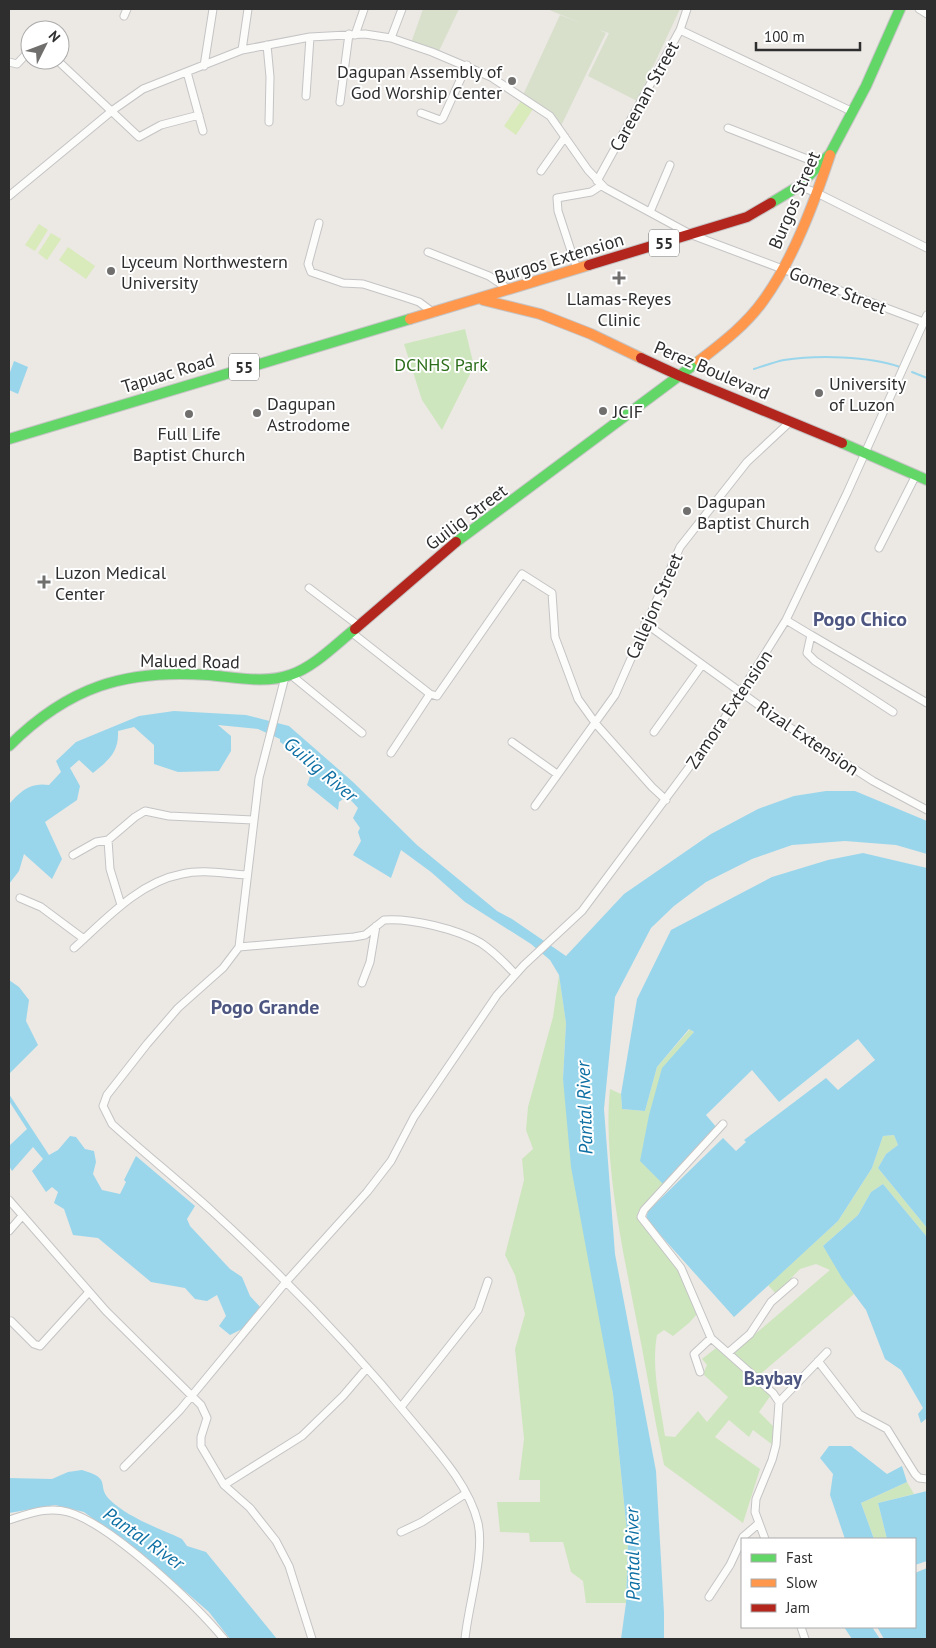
<svg xmlns="http://www.w3.org/2000/svg" width="936" height="1648" font-family="'PT Sans',sans-serif">
<rect width="100%" height="100%" fill="#ece8e4"/>
<!-- green -->
<path fill="#cee6be" d="M465,329l9,37 -32,64 -20,-30 -18,-56z
M559,975l7,48 -3,56 50,315 15,148 -2,61h-40l-3,-22 -12,-9 -8,-30h-33l-1,-9 -29,-1 -3,-30h43v-22h-21l5,-41 -9,-90 10,-35 -10,-39 -10,-20 19,-75 -2,-21 11,-10 -7,-19 2,-23 25,-90z
M690,1029l4,4 -32,36 2,116 -26,27 -1,6 41,52 19,44 -8,9 -16,13 -9,-6 -7,5c-6,33 3,67 8,101l10,1 23,-26 9,11 21,-25 -25,-23 4,-9 -5,-6 14,-11 55,47 -12,17 17,17 -2,17 -21,-16 -4,7 -20,-17 -14,17 45,32 -17,54 -79,-58c-11,-53 -19,-105 -30,-157 -13,-67 -31,-152 -24,-219l11,5 1,15 23,2 12,-44z
M894,1135l4,10 -12,9 -8,14 49,60v9l-44,-53 -12,8 -13,23 -35,31 31,48 -97,83 -24,-24 97,-83 -14,-6 -16,5 -24,25 -8,-9 70,-64 34,-53 11,-32z
M907,1482l7,12 -36,9 9,36h-13l-13,-36z"/>
<!-- cemetery -->
<path fill="#d8e0cc" d="M423,9h36l-20,42 -28,-8z
M547,9h133l-43,92 -49,-25 21,-43 -10,-3 7,3 -45,93 -17,-17 -21,-14 37,-80 21,8z"/>
<!-- pitch -->
<path fill="#d9eabb" d="M521,101l12,8 -17,26 -12,-9z
M39,224l9,6 -13,21 -10,-6z
M51,233l10,6 -14,21 -9,-7z
M68,247l27,19 -9,13 -27,-19z"/>
<!-- water -->
<path fill="#99d6ec" d="M14,361l14,6 -10,27 -9,-4v-15z
M174,711l72,4 43,11 64,56 64,63 80,66 15,8 54,37 58,-62 87,-60 47,-25 36,-13 32,-5h29l72,30v33l-31,-9 -51,-4 -53,4 -40,14 -46,23 -32,24 -23,22 -36,69 -11,112 11,145 41,217 8,142v26h-43l5,-36 2,-61 -15,-148 -42,-227 -8,-88 3,-56 -7,-48 -9,-15 -19,-16 -66,-42 -34,-30 -30,-22 -10,28 -38,-23 8,-14 -3,-9 2,-4 -7,-10 5,-10 -11,-12 -8,6 -1,8 -31,-25 7,-20 -34,-23v-3l-22,-10 -40,-4 13,11v15l-12,20 -41,1 -24,-8v-19l-20,-18 -16,4c1,21 -9,29 -25,42l-14,-13 -9,8 10,18 -3,14 -32,22 17,37 -10,20 -28,-25 -5,17 -10,13v-80c12,-13 21,-22 40,-19l12,-13 -5,-11 20,-19 63,-26z
M863,853l64,15v360l-49,-60 8,-14 12,-9 -4,-10 -11,1 -11,32 -34,53 -104,96 -88,-98 2,-8 75,-73 13,13 10,-9 -2,-2 82,-62 12,12 37,-30 -17,-21 -79,63 -27,-32 -46,45 11,13 -53,57 -24,-24 9,-46 13,-47 32,-36 -5,-3 -32,38 -12,44 -23,-2 -1,-15 16,-95 34,-69 101,-53 56,-17z
M9,980l10,7 10,13 -3,21 12,24 -29,29z
M9,1094l40,61 9,-5 12,-14 6,1 9,12 9,2 2,11 -3,12 9,16 18,4 6,-12 -2,-2 12,-24 59,50 -8,13 3,7 40,43 12,8 8,19 11,12 -17,20 -14,7 -11,-9 7,-10 -9,-21 -10,6 -12,-2 -10,-11 -34,-6 -53,-44 -25,-3 -9,-26 -10,-6 4,-11 -6,-5 -6,5 -14,-21 11,-12 -10,-12 -21,24 -3,-5v-20l18,-17 -18,-28z
M883,1184l44,53v181l-6,5 -3,-9 5,-6 -22,-38 -16,-11 -19,-49 -24,-32 -19,-32 35,-31 13,-23z
M829,1446h22l36,28 15,-8 5,16 -46,21 13,36h-29l-15,-44 3,-21 -13,-16z
M82,1470c31,9 14,15 27,29 19,19 50,29 73,40l5,7 19,6 71,87h-47l-21,-27 -67,-58 -58,-42 -29,-7 -46,8v-35l43,1 16,-7z
M927,1491v70l-12,4v-26h-28l-9,-36z
M927,1568v71h-43l-7,-12h38v-54z
M844,1627h28l8,12h-28z"/>
<g fill="none" stroke-linecap="round" stroke-linejoin="round">
<!-- stream -->
<path stroke="#99d6ec" stroke-width="2" d="M754,369c10,-3 20,-7 30,-9 33,-5 85,-4 116,7
M912,372l15,6"/>
<defs>
<path id="street" d="M919,9l8,5
M124,16l3,-7
M680,30l173,82
M355,35l9,-26
M391,38l11,-29
M267,45l3,32 -1,45
M242,50l6,-41
M57,60l82,77 22,-12 38,-10
M9,62l8,2 13,-14
M204,66l9,-57
M187,72l16,59
M306,96l4,-59
M340,102l9,-68
M421,113l19,7 3,-2 24,-53
M728,128l92,36
M541,171l24,-34
M597,181l83,-151 7,-21
M799,186l18,7 110,55
M9,196l104,-86 30,-21 99,-39 68,-13 55,-3 26,4 41,14 59,25 59,39 38,54 17,18 87,47 234,88
M650,212l20,-47
M319,223l-11,41 3,8 32,11 20,1 41,13 15,5 15,11
M428,252l61,24 21,14
M577,269l-19,-58 -1,-13 34,-6 11,-7
M879,548l37,-73
M309,588l50,38
M786,620l25,15 -4,18 8,8 78,51
M645,623l144,104 84,54 54,29
M351,632l79,62 7,2 85,-122 30,19 3,44 23,62 18,25 56,63 14,13
M811,635l116,68
M291,675l71,58
M285,677l-26,101 -20,169 -16,21 -45,40 -31,36 -40,51 -4,11 9,18c32,29 67,57 100,87 71,65 140,136 201,211 24,29 56,63 65,101 7,31 -10,83 -13,116
M654,732l48,-67
M512,742l45,32
M391,753l39,-59
M535,806l80,-111 65,-148 67,-85 44,-41
M108,840l2,29 11,36
M73,855l23,-13 12,-2 27,-23 10,-6 24,5 84,4
M20,898l21,9 43,32
M239,947l115,-10 11,-2 19,-15c27,-2 73,9 97,23 12,8 24,20 34,31
M74,948c31,-28 65,-66 108,-74 21,-5 44,0 65,1
M362,983l8,-21 6,-36
M723,1124l-79,86 -3,7 40,51 30,70 62,55 6,9
M9,1200l97,111 95,94 6,13 -6,19v9l23,39 26,23 26,33 13,25 23,73
M9,1231l13,-15
M11,1321l23,23 6,2 49,-54
M728,1353l22,-19 21,-32 23,-20
M818,1361l41,53 28,15 28,45 4,4 8,1
M700,1372l-6,-18 17,-16
M401,1407l77,-97 10,-29
M124,1467l56,-57 105,-127 82,-91 24,-31 23,-44 83,-122 27,-30 58,-54 137,-184 67,-107 61,-127 80,-178
M224,1485l78,-49 41,-40 24,-28
M9,1520c19,-6 39,-14 59,-8 43,12 127,92 156,127
M401,1532l21,-10 43,-28
M765,1539l-10,-27 1,-13 16,-39 4,-15 3,-43 48,-50
M709,1597l21,-32 13,-28 15,-13
M801,1627l4,12"/>
<path id="fast" d="M771,203l28,-17 31,-32 36,-68 34,-77
M9,439l401,-120
M842,443l85,37
M456,542l243,-181
M9,746c59,-59 116,-77 199,-71 26,2 57,9 82,0 24,-8 45,-30 65,-46"/>
<path id="slow" d="M483,300l57,14 51,20 50,24
M410,319l179,-54
M699,361c23,-18 47,-36 64,-60 30,-41 51,-98 67,-146"/>
<path id="jam" d="M589,265l158,-48 24,-14
M641,358l39,18 162,67
M355,629l101,-87"/>
</defs>
<!-- street casing -->
<use href="#street" stroke="#c5c4c5" stroke-width="9"/>
<!-- fast casing -->
<use href="#fast" stroke="#c5c4c5" stroke-width="12"/>
<!-- slow casing -->
<use href="#slow" stroke="#c5c4c5" stroke-width="12"/>
<!-- jam casing -->
<use href="#jam" stroke="#c5c4c5" stroke-width="12"/>
<!-- street -->
<use href="#street" stroke="#fcfcfb" stroke-width="7"/>
<!-- fast -->
<use href="#fast" stroke="#63d668" stroke-width="10"/>
<!-- slow -->
<use href="#slow" stroke="#ff974d" stroke-width="10"/>
<!-- jam -->
<use href="#jam" stroke="#b3261e" stroke-width="10"/>
</g>
<!-- markers -->
<g fill="#706f6e" stroke="#fff" stroke-width="2">
<circle cx="512" cy="81" r="5"/>
<circle cx="111" cy="271" r="5"/>
<path d="M616.5 270.5h5v5h5v5h-5v5h-5v-5h-5v-5h5z"/>
<circle cx="819" cy="393" r="5"/>
<circle cx="603" cy="411" r="5"/>
<circle cx="257" cy="413" r="5"/>
<circle cx="189" cy="414" r="5"/>
<circle cx="687" cy="511" r="5"/>
<path d="M41.5 574.5h5v5h5v5h-5v5h-5v-5h-5v-5h5z"/>
</g>
<g text-anchor="middle" dominant-baseline="central" stroke-width="4" stroke-linejoin="round" paint-order="stroke">
<!-- shield labels -->
<g fill="#fff" stroke="#6d6d6d" stroke-width="1">
<rect x="649" y="229.5" width="30" height="27" rx="4"/>
<rect x="229" y="353.5" width="30" height="27" rx="4"/>
</g>
<g font-size="16" font-weight="bold" fill="#2e2e2e">
<text x="664" y="243">55</text>
<text x="244" y="367">55</text>
</g>
<!-- poi labels -->
<g font-size="18" fill="#2e2e2e" stroke="#fff" text-anchor="start">
<text x="502" y="71" text-anchor="end">Dagupan Assembly of<tspan x="502" dy="21">God Worship Center</tspan></text>
<text x="121" y="261">Lyceum Northwestern<tspan x="121" dy="21">University</tspan></text>
<text x="619" y="298" text-anchor="middle">Llamas-Reyes<tspan x="619" dy="21">Clinic</tspan></text>
<text x="829" y="383">University<tspan x="829" dy="21">of Luzon</tspan></text>
<text x="267" y="403">Dagupan<tspan x="267" dy="21">Astrodome</tspan></text>
<text x="613" y="411">JCIF</text>
<text x="189" y="433" text-anchor="middle">Full Life<tspan x="189" dy="21">Baptist Church</tspan></text>
<text x="697" y="501">Dagupan<tspan x="697" dy="21">Baptist Church</tspan></text>
<text x="55" y="572">Luzon Medical<tspan x="55" dy="21">Center</tspan></text>
</g>
<!-- street labels -->
<g font-size="18" fill="#2e2e2e" stroke="#fff">
<text transform="translate(644 96) rotate(-61)">Careenan Street</text>
<text transform="translate(794 200) rotate(-67)">Burgos Street</text>
<text transform="translate(559 258) rotate(-17)">Burgos Extension</text>
<text transform="translate(838 290) rotate(21)">Gomez Street</text>
<text transform="translate(712 370) rotate(23)">Perez Boulevard</text>
<text transform="translate(168 373) rotate(-17)">Tapuac Road</text>
<text transform="translate(466 517) rotate(-37)">Guilig Street</text>
<text transform="translate(654 606) rotate(-66)">Callejon Street</text>
<text transform="translate(190 661) rotate(1)">Malued Road</text>
<text transform="translate(729 709) rotate(-56)">Zamora Extension</text>
<text transform="translate(808 738) rotate(34)">Rizal Extension</text>
</g>
<!-- park labels -->
<g font-size="18" fill="#2c6e1b" stroke="#fff">
<text x="441" y="364">DCNHS Park</text>
</g>
<!-- water labels -->
<g font-size="19" font-style="italic" fill="#0d6fa3" stroke="#fff">
<text transform="translate(321 769) rotate(40)">Guilig River</text>
<text transform="translate(584 1108) rotate(-92)">Pantal River</text>
<text transform="translate(144 1538) rotate(35)">Pantal River</text>
<text transform="translate(632 1554) rotate(-91)">Pantal River</text>
</g>
<!-- neighbourhood labels -->
<g font-size="19" font-weight="bold" fill="#4d5680" stroke="#fff">
<text x="773" y="1378">Baybay</text>
</g>
<!-- quarter labels -->
<g font-size="20" font-weight="bold" fill="#4d5680" stroke="#fff">
<text x="860" y="619">Pogo Chico</text>
<text x="265" y="1007">Pogo Grande</text>
</g>
</g>
<!-- border -->
<rect width="936" height="1648" fill="none" stroke="#2e2e2e" stroke-width="20"/>
<!-- legend -->
<rect x="741" y="1538" width="175" height="90" fill="#ffffff" stroke="#ababab"/>
<rect x="751" y="1554" width="25" height="8" fill="#63d668" stroke="#ababab"/>
<text x="786" y="1563" font-size="15" fill="#2e2e2e">Fast</text>
<rect x="751" y="1579" width="25" height="8" fill="#ff974d" stroke="#ababab"/>
<text x="786" y="1588" font-size="15" fill="#2e2e2e">Slow</text>
<rect x="751" y="1604" width="25" height="8" fill="#b3261e" stroke="#ababab"/>
<text x="786" y="1613" font-size="15" fill="#2e2e2e">Jam</text>
<!-- north arrow -->
<g transform="translate(45 45) rotate(48)"><circle r="24" fill="#ffffff" stroke="#ababab"/>
<path d="M0-4L9 19L0 12L-9 19Z" fill="#706f6e"/>
<text y="-8" font-size="14" font-weight="bold" text-anchor="middle" fill="#2e2e2e">N</text>
</g>
<!-- scale -->
<path d="M756 42v8h104v-8" fill="none" stroke="#2e2e2e" stroke-width="2.5"/>
<text x="764" y="42" font-size="15" fill="#2e2e2e" stroke="#ffffff" stroke-width="4" paint-order="stroke">100 m</text>
</svg>
